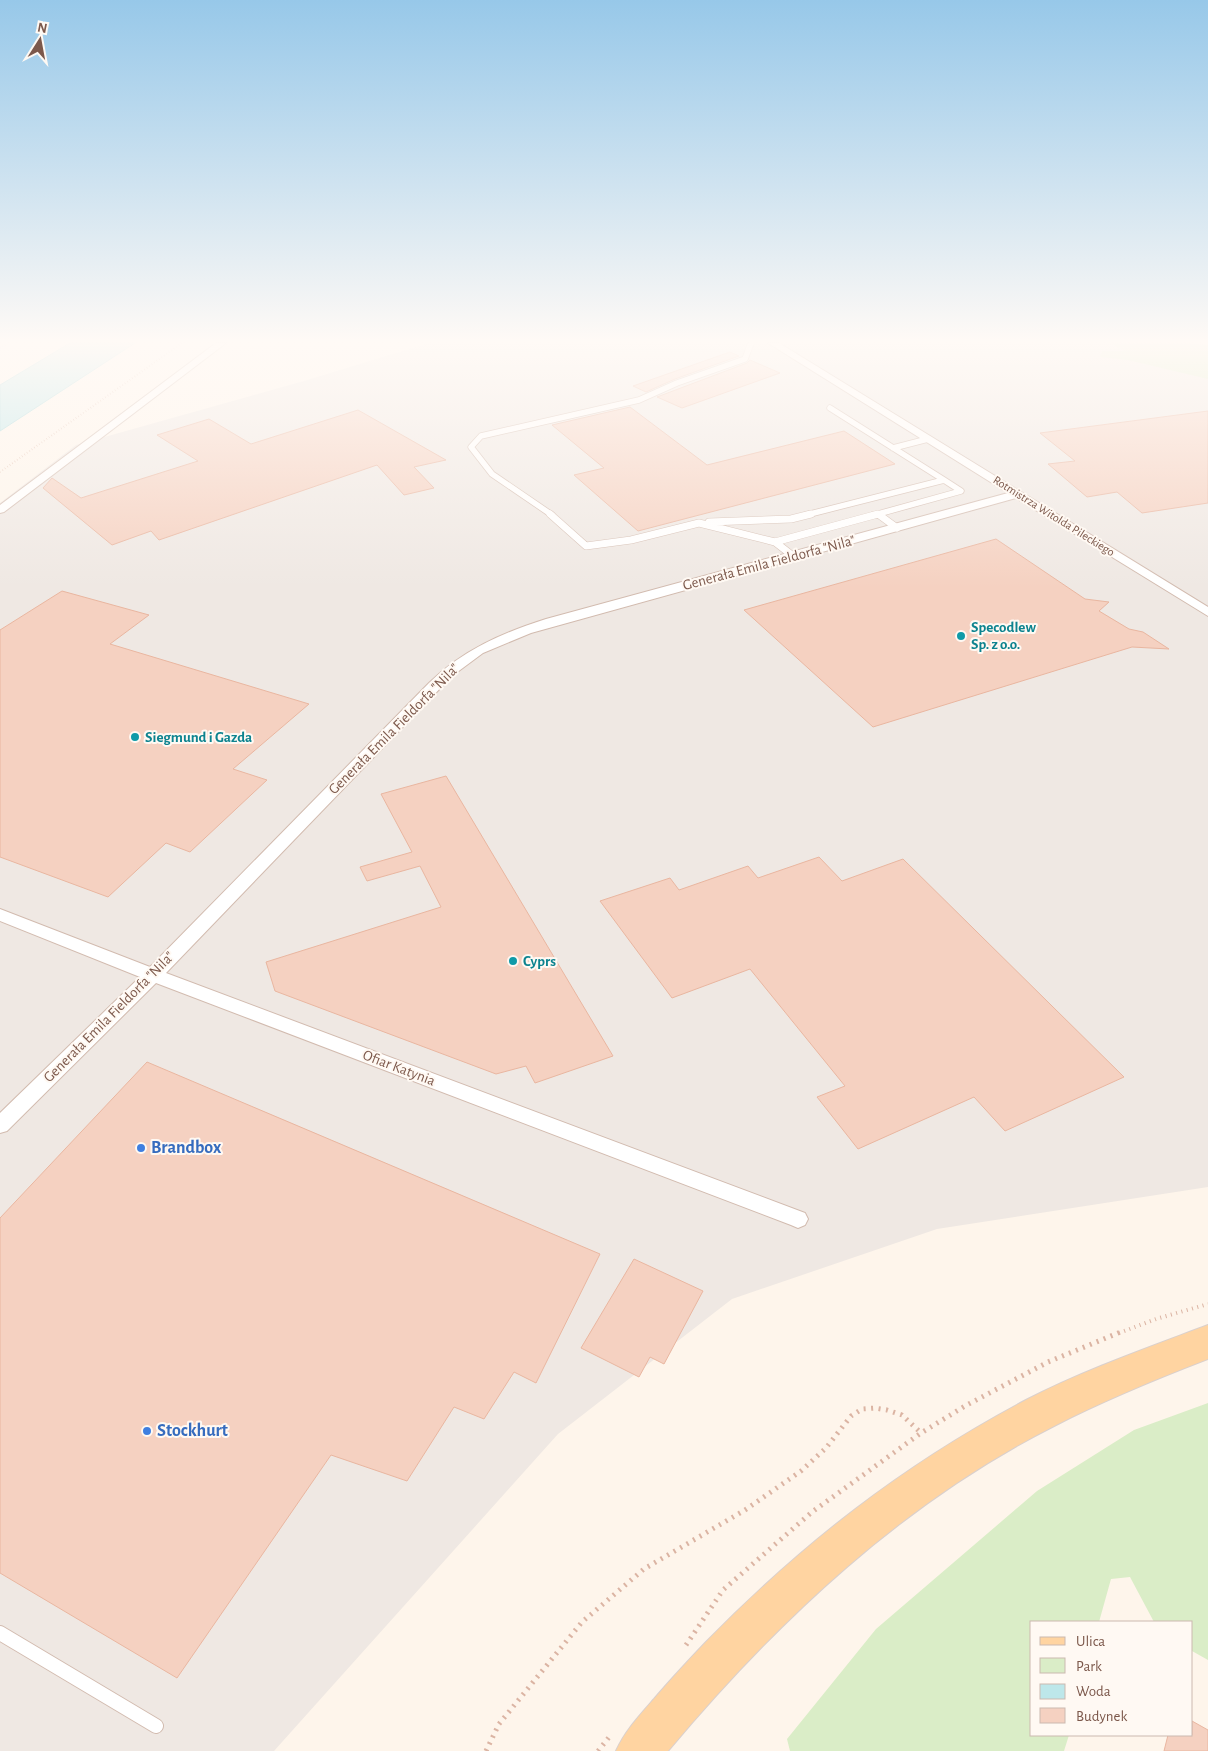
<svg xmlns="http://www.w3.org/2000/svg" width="1208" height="1751" font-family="'Alegreya Sans',sans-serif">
<rect width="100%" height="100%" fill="#fef5eb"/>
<!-- industrial -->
<path fill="#efe8e3" d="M429,343h741l38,5v839l-271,42 -205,70 -174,135 -284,317h-274v-1248l76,-58 228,-64z"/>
<!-- green -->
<path fill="#daedc7" d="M1110,343h79l19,2v34l-80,-19 -28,-3 2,-6h23z
M1208,1403v257l-16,-9v-29h-38l-24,-45 -19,2 -12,43h-67v113h37l-5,16h-274l-3,-12 89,-110 161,-138 97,-61z"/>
<!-- water -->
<path fill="#bde7ea" stroke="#a2d8dc" d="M70,343h65l-135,88v-46z"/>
<!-- building -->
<path fill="#f5d1c1" stroke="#e9b6a0" d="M730,352l9,4 -64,23 -29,13 -13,-6z
M750,360l30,13 -98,35 -25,-11 90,-34z
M630,407l77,58 137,-34 51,33 -257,67 -64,-56 30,-7 -52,-43z
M358,410l88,50 -32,7 20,21 -30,7 -27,-30 -218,75 -8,-9 -39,14 -69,-57 9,-10 29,20 117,-37 -41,-26 52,-16 42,25z
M1208,411v92l-66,10 -25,-21 -30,5 -39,-33 27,-3 -35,-28z
M996,539l89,60 24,3 -10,9 30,18 14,3 26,17 -37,-2 -259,80 -129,-117z
M62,591l87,24 -39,29 199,60 -76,65 34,11 -77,72 -24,-9 -58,54 -108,-40v-227z
M446,776l167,280 -78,27 -9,-17 -30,8 -221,-83 -9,-29 175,-55 -21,-41 -53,15 -7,-14 52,-15 -31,-58z
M819,857l23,24 61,-22 221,218 -119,54 -31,-34 -116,52 -41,-52 28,-11 -95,-117 -78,29 -72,-97 70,-23 9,12 69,-24 10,12z
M147,1062l453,192 -64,129 -22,-11 -30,47 -30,-12 -47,74 -76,-26 -154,223 -177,-105v-355z
M634,1259l69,32 -39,73 -14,-7 -11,20 -58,-29z
M1192,1721l16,9v21h-44l4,-16h24z"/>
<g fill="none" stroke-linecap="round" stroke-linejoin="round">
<defs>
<path id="service-far2" d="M830,408l114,72
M893,448l35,-9
M552,515l-60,-41 -21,-27 10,-11 158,-36 38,-17 68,-24 6,-16
M806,515l138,-35 17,11 -83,23
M873,515h7"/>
<path id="service-far1" d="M550,514l36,32 45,-6 68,-17 76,19 18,14
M709,522l82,-3 20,-5
M775,542l103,-28 19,14"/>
<path id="service" d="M0,1633l156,93"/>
<path id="minor" d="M216,343h10l-222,169 -4,1v-8z
M768,343h11l429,264v9l-192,-118 -485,135 -48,20 -31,23 -286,297 639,240 3,6 -3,6 -7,3 -7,-3 -635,-242 -149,148 -7,2v-20l140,-136 -140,-56v-12l150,58 279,-284c34,-33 73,-50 117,-64l462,-126z"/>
<path id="primary" d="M1208,1325v34c-52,20 -103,41 -152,66 -153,77 -279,196 -388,326h-52c9,-20 23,-35 38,-52 16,-19 33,-37 51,-56 97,-99 198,-178 321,-243 58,-30 121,-52 182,-75z"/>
</defs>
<!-- service-far2 casing -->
<use href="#service-far2" stroke="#d2bbaf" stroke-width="7"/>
<!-- service-far1 casing -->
<use href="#service-far1" stroke="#d2bbaf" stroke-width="8"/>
<!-- service casing -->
<use href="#service" stroke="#d2bbaf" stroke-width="16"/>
<!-- minor casing -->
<use href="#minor" stroke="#d2bbaf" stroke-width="2"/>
<!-- primary casing -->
<use href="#primary" stroke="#dad0cd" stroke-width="2"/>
<!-- path-far2 -->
<path stroke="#dbb4a3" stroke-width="2" stroke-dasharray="0.5 2.5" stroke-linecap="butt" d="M0,348l8,-5
M0,472l182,-129"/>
<!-- path-far1 -->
<path stroke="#dbb4a3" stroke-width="4" stroke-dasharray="1 4.5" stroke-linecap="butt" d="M1119,1333l37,-14 52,-15"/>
<!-- path -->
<path stroke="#dbb4a3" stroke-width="5" stroke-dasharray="2 5.5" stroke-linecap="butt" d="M686,1645l37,-55 89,-78 109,-79 44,-27 83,-44 75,-31
M486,1751l13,-27 83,-102 62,-53 101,-59 56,-39 25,-23 25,-32 11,-7 13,-1 12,2 15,5 19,18
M598,1751l12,-15"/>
<!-- service-far2 -->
<use href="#service-far2" stroke="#fff" stroke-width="5.5"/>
<!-- service-far1 -->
<use href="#service-far1" stroke="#fff" stroke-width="7"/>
<!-- service -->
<use href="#service" stroke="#fff" stroke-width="14"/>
<!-- minor -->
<use href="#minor" fill="#fff" fill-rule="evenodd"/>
<!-- primary -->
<use href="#primary" fill="#ffd4a1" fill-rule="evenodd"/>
</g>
<!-- sky -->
<linearGradient id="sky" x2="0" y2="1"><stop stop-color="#97c8e9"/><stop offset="0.58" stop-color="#fffaf6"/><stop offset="1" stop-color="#fffaf6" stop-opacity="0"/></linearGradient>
<rect width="1208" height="588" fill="url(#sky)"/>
<!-- markers -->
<g fill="#0f9aa8" stroke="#fff9f3" stroke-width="2">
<circle cx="961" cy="636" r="5"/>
<circle cx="135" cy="737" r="5"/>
<circle cx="513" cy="961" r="5"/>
</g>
<g fill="#3f7fe0" stroke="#fff9f3" stroke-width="2">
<circle cx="141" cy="1148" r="5"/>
<circle cx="147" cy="1431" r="5"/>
</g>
<g text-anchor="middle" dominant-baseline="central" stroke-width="4" stroke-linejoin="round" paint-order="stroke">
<!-- far-street labels -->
<g font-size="12" fill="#7c584b" stroke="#fff9f3">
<text transform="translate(1054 516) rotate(32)">Rotmistrza Witolda Pileckiego</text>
</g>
<!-- street labels -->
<g font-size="15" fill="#7c584b" stroke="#fff9f3">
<text transform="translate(769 563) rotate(-15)">Generała Emila Fieldorfa "Nila"</text>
<text transform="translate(394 729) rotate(-45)">Generała Emila Fieldorfa "Nila"</text>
<text transform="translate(109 1017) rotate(-45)">Generała Emila Fieldorfa "Nila"</text>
<text transform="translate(399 1068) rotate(21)">Ofiar Katynia</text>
</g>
<!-- culture labels -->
<g font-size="15" font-weight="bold" fill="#0d838f" stroke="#fff9f3" text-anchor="start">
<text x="971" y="627">Specodlew<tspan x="971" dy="17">Sp. z o.o.</tspan></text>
<text x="145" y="737">Siegmund i Gazda</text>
<text x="523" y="961">Cyprs</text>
</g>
<!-- near-shop labels -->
<g font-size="18" font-weight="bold" fill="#366cbe" stroke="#fff9f3" text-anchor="start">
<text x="151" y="1148">Brandbox</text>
<text x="157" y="1431">Stockhurt</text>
</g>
</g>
<!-- legend -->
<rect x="1030" y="1621" width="162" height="115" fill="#fff9f3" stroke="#cbb9b0"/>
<rect x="1040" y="1637" width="25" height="8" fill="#ffd4a1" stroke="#cbb9b0"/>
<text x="1076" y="1646" font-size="15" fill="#7c584b">Ulica</text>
<rect x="1040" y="1658" width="25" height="15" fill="#daedc7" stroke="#cbb9b0"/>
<text x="1076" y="1671" font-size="15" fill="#7c584b">Park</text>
<rect x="1040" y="1684" width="25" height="15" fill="#bde7ea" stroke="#cbb9b0"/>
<text x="1076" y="1696" font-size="15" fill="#7c584b">Woda</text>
<rect x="1040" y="1708" width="25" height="15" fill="#f5d1c1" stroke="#cbb9b0"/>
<text x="1076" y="1721" font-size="15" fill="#7c584b">Budynek</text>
<!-- north arrow -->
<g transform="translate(40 40) rotate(11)" stroke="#fff9f3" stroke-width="4" paint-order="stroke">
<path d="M0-4L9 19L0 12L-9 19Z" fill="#7c584b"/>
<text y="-8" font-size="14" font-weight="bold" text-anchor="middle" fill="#7c584b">N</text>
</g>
</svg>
